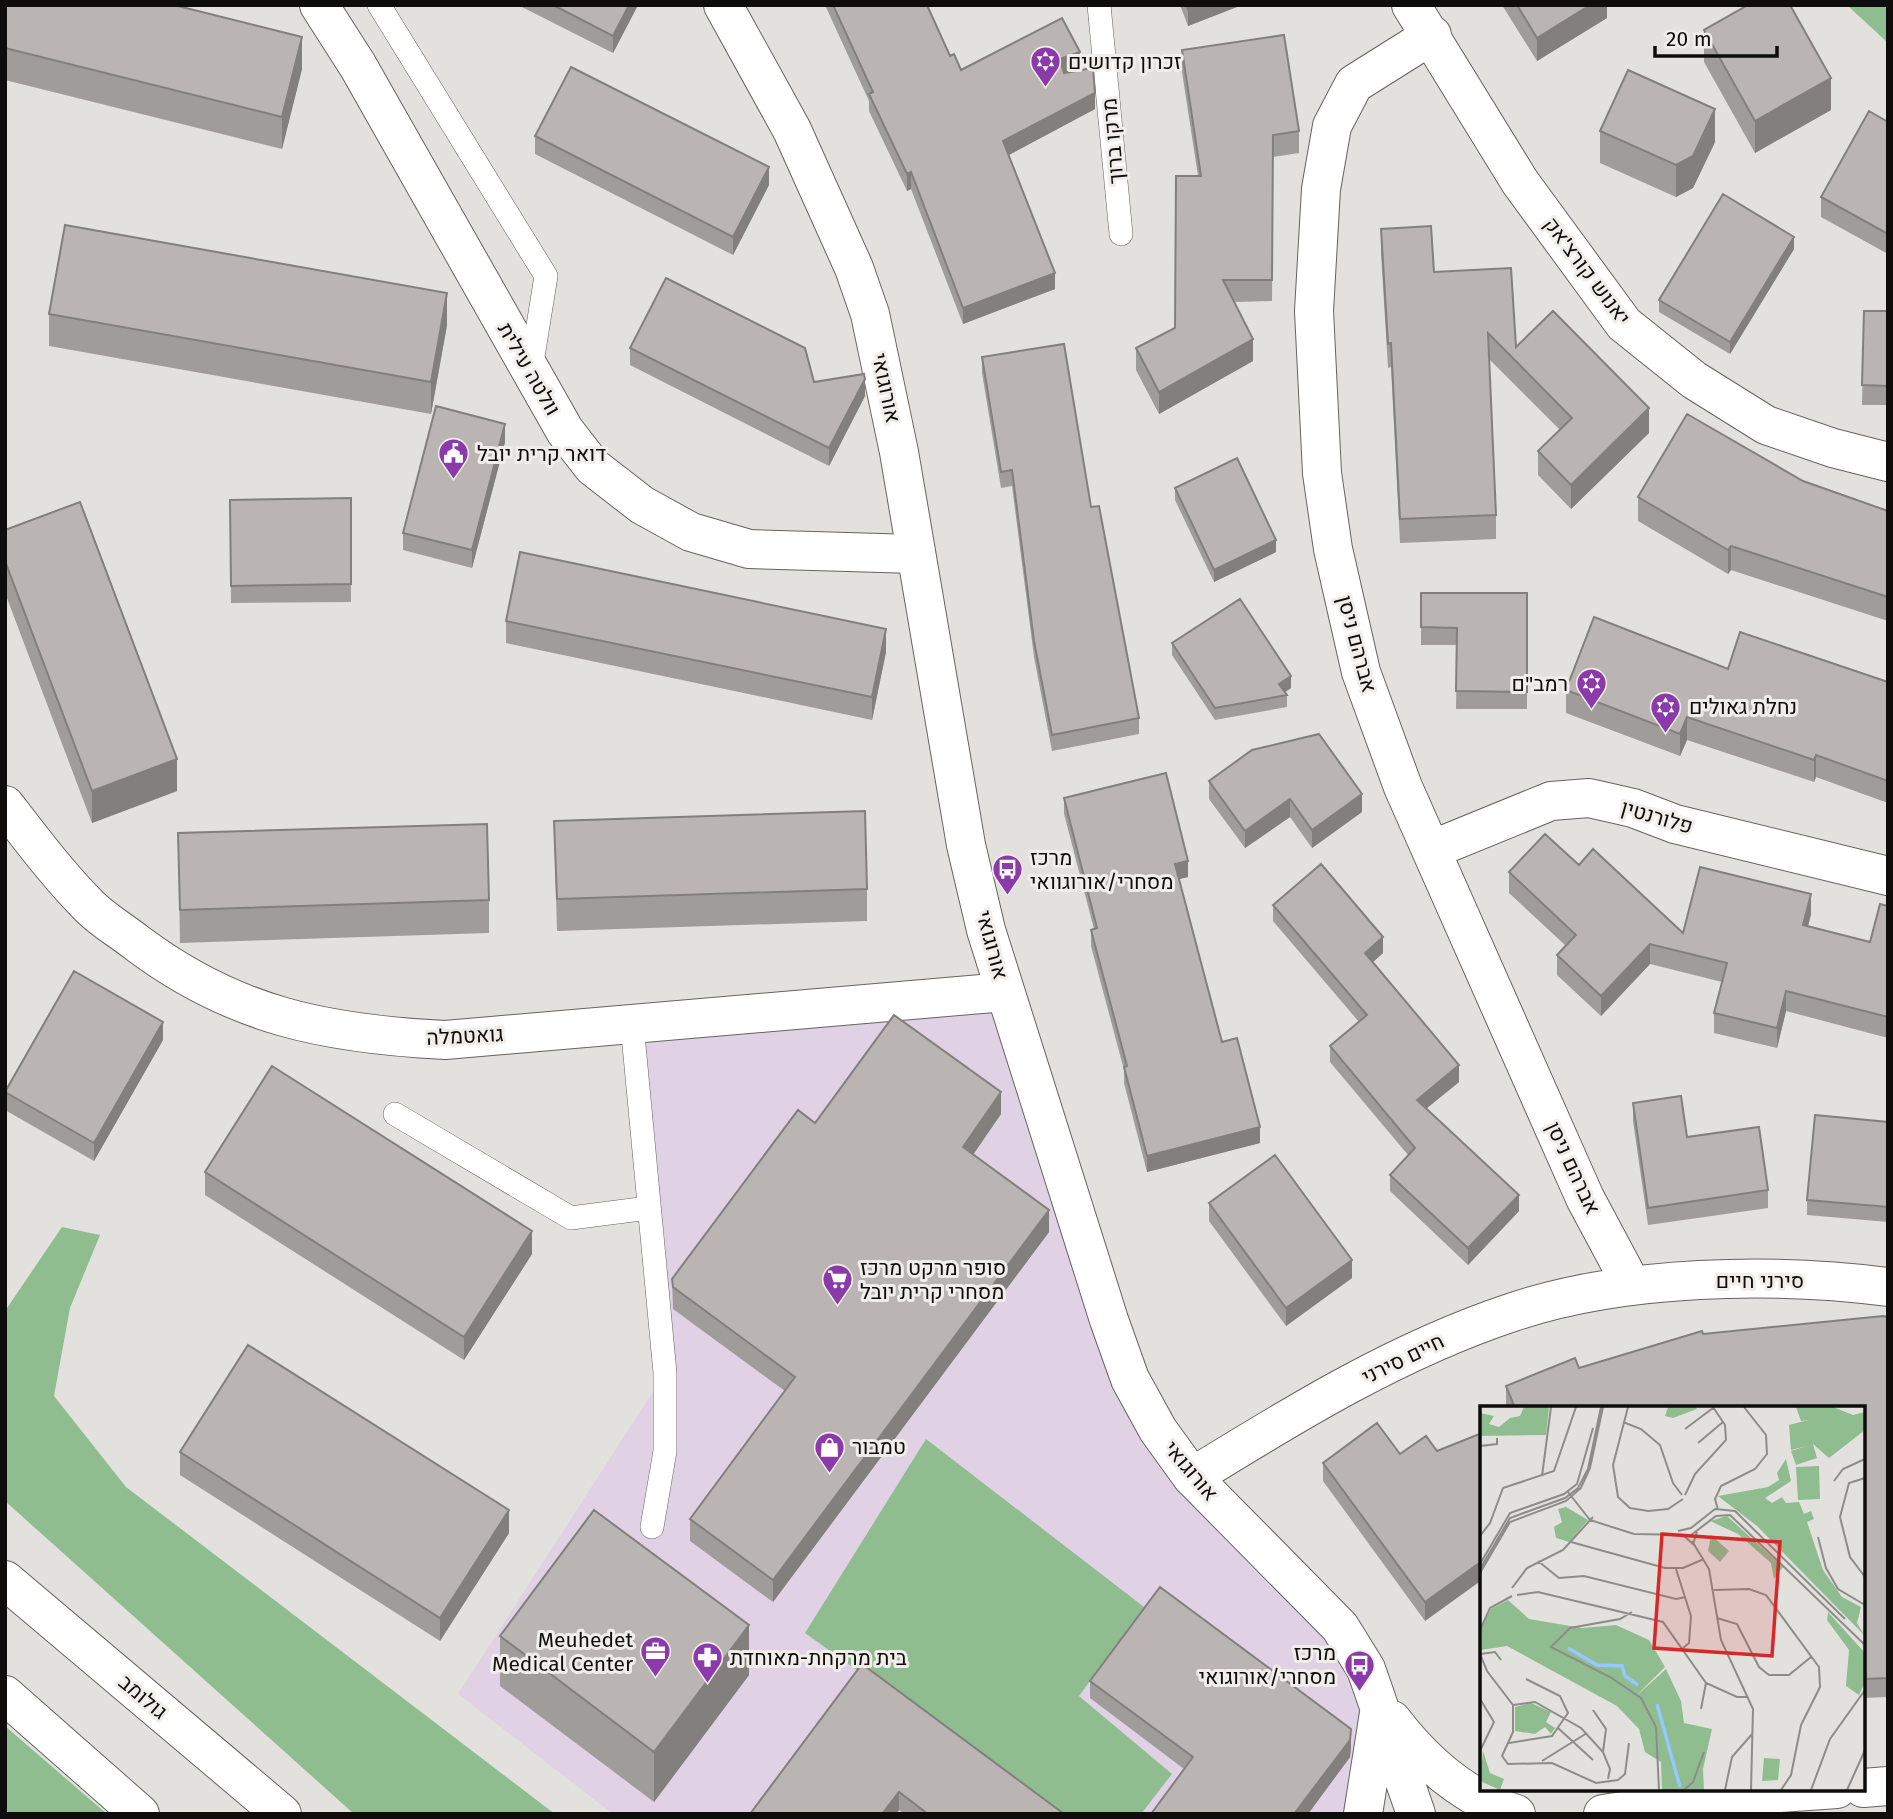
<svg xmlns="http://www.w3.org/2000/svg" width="1893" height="1819" font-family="'Fira Sans',Heebo,sans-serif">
<rect width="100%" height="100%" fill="#e3e1dd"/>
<!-- commercial -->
<path fill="#e0d1e4" d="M1005,992l125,387 250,325 -17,110h-750l-155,-120 207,-321 -33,-349z"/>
<!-- green -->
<path fill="#8fbd90" d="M1847,5h41v38z
M62,1227l38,8 -30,73 -16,88 72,91 429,327h-201l-349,-313v-190z
M926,1439l218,168 -65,89 93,78 -31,40h-83l-253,-181z
M5,1726l102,88h-102z"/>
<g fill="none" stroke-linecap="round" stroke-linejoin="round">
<defs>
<path id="lane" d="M379,5l167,271 -15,93
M1099,5l22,229
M632,1024l33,349v78l-13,76
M395,1114l176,104 77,-10"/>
<path id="street" d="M319,5l39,61 207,365 28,36 49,38 49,27 58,17 166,5
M1411,5l109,177 104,142 70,56 72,45 67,23 55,14
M1432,35l-78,49 -22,42 -11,63 -7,122 8,162 11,76 28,123 42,115 182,411 47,88
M5,805c27,35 54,71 85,102 14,14 32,24 47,36 97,73 189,91 308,97l560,-48
M1431,850l120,-49 38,-3 44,10 42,16 213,52
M1192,1477c102,-63 206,-127 321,-165 110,-37 261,-40 375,-25"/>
<path id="secondary" d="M723,5l69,125 62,138 16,46 29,138 67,393 20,85 123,390 21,59 28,51 34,47 148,150 26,42 50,145
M5,1580l277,234
M5,1695l135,119
M1392,1720c32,42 73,78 124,94
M1863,1788l25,-2
M1363,1814l16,-101
M1603,1814l97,-15 137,-10"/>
</defs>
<!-- lane casing -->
<use href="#lane" stroke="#666360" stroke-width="24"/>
<!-- street casing -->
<use href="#street" stroke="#666360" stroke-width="40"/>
<!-- secondary casing -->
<use href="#secondary" stroke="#666360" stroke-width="40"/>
<!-- lane -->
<use href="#lane" stroke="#fff" stroke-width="23"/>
<!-- street -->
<use href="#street" stroke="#fff" stroke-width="38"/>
<!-- secondary -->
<use href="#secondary" stroke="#fff" stroke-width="38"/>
</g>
<!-- wall -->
<path fill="#a09c9a" d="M5,5l297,64 -20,80 -277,-69z
M518,5h120l-25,48z
M825,5h102l23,51 11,14 119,-2 -8,3 23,38 -86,46 46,134 -92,35 -52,-135 -4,2 -38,-80v-10z
M1180,5h62l-54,21z
M1502,5h105v13l-70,43z
M1704,30l127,80 -76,43 -51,-91z
M1182,50l117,81v22l-26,4 -1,144 -38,1 19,59 -94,53 -23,-44v-22l39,-20 23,-152 -16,-104z
M1888,122v132l-67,-37v-20z
M1600,131l115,11 -22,46 -17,9 -76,-34z
M535,136l234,49 -36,70 -198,-101z
M1381,229l53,43 82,75 133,86 -78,76 -33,-34v-24l22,-21 -71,-71 7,156v24l-96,4 -9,-176 -3,1 -7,-115z
M1794,249l-64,105 -71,-42v-12z
M1864,311h24v94h-26z
M49,314l398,11 -16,89 -382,-68z
M630,348l184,34 51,14 -36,70 -199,-101z
M982,357l109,150 48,211v16l-87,17 -18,-94 -22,-171 -11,2 -19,-115z
M505,442l-33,126 -69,-18v-17z
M1803,481l85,30v110l-157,-51 -3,4 -90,-53v-24z
M1175,488l101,64 -62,30 -39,-82z
M351,498v104l-120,1 -1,-103z
M5,530l172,261 -85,32 -87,-230z
M1421,593h106v116h-71l1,-64h-36z
M506,621l380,31 -14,68 -366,-77z
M1172,643l119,45 -6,4 2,3v12l-72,13 -43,-65z
M1728,669l160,13v121l-72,-26 -2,5 -127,-42 -7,16 -114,-43v-23z
M1209,781l153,31 -50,36 -22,-31 -45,31 -36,-49z
M1064,798l124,79 -9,2 43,163 38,101 -113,29 -23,-89v-13l-33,-124v-16l3,-1 -30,-115z
M554,821l313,68v32l-310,10z
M178,833l311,67v33l-309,10z
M1579,865l104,68 128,-19 -3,12 62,16 18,-36v132l-102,-27 -9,37 -63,-15v-20l8,-31 -72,-18 -49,52 -44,-41v-20l8,-10 -56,-52v-21z
M1273,905l110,48 -10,9 86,120 -33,27 93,102 -51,54 -78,-74v-16l18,-20 -78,-93v-16l29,-24 -86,-101z
M163,1040l-69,121 -89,-51v-19z
M1633,1103l135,87v18l-120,17 -15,-104z
M1001,1114l-28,41 76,77 -276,370 -83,-61v-22l95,-128 -112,-82 -1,-30 143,-156z
M1888,1122v100l-81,-7v-15z
M205,1172l327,82 -68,106 -259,-165z
M1209,1203l143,75 -66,48 -77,-105z
M1888,1317v380l-25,1v-290h-356l-1,-3v-19l73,-18 124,-34z
M1437,1451l-12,170 -102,-140v-18z
M180,1452l329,81 -69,108 -260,-166z
M500,1636l249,39 -95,127 -154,-116z
M862,1664l202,150h-160l-5,-4 -3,4h-146z
M1090,1681l261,66 -1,10 -42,57h-157l33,-45 -94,-71z"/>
<!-- shaded-wall -->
<path fill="#827f7d" d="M629,5h9l-25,48v-17z
M1197,5h45l-54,21v-17z
M1590,5h17v13l-70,43v-23z
M302,37v32l-20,80v-32z
M1080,52v16l-20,8v-17z
M1831,78v32l-76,43v-32z
M1095,93v16l-92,49v-17z
M1715,109v33l-22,46 -17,9v-32z
M769,167v18l-36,70v-18z
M911,172v17l-4,2v-17z
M1794,237v12l-64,105v-12z
M1055,273v16l-92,35v-16z
M447,293v32l-16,89v-32z
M1253,339v22l-94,53v-22z
M865,379v17l-36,70v-18z
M1649,408v25l-78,76v-24z
M505,424v18l-33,126v-18z
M1276,540v12l-62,30v-12z
M1731,546v24l-3,4v-24z
M886,629v23l-14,68v-23z
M1291,676v12l-12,8v-12z
M1687,717v23l-7,16v-22z
M1816,755v22l-2,5v-22z
M177,759v32l-85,32v-32z
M1362,794v18l-50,36v-18z
M1290,799v18l-45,31v-17z
M1188,861v16l-13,3v-16z
M1811,894v20l-8,31v-20z
M1383,937v16l-18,16v-16z
M1650,944v20l-49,52v-20z
M1786,991v20l-9,37v-20z
M163,1022v18l-69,121v-18z
M1459,1065v17l-42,34v-16z
M1001,1092v22l-38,55v-22z
M1260,1127v16l-113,29v-16z
M1519,1195v16l-51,54v-17z
M1049,1210v22l-276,370v-22z
M532,1231v23l-68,106v-23z
M1352,1260v18l-66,48v-18z
M509,1510v23l-69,108v-23z
M1482,1561v19l-57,41v-19z
M749,1625v50l-95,127v-50z
M1351,1729v18l-1,10 -42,57h-14z
M899,1792v18l-3,4h-14z"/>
<!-- building -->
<path fill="#bab5b3" stroke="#827f7d" stroke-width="2" d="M5,5h169l128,32 -20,80 -277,-69z
M553,5h76l-16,31z
M833,5h94l23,51 4,-2 7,16 101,-52 18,34 -20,7 4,14 29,-5 2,25 -92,48 52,132 -92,35 -52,-136 -4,2 -38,-80 4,-2z
M1187,5h10l-9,4z
M1517,5h73l-53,33z
M1748,5h42l41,73 -76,43 -51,-91z
M1284,35l15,96 -26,4 -1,145h-49l30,59 -94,53 -23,-44 39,-20 1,-152h25l-19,-126z
M571,67l198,100 -36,70 -198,-101z
M1628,70l87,39 -22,47 -17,9 -76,-34z
M1869,111l19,11v112l-67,-37z
M1723,194l71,43 -64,105 -71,-42z
M65,225l382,68 -16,89 -382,-68z
M1431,226l3,46 77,-4 5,79 37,-36 96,97 -78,77 -33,-34 34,-33 -84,-85 8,182 -96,4 -9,-176 -3,1 -7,-115z
M666,278l139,70 9,34 50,-8 1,5 -36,69 -199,-100z
M1864,311h24v75l-26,-1z
M1064,344l27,163 8,-1 40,212 -87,17 -18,-94 -22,-171 -11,2 -19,-115z
M436,406l69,18 -33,126 -69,-17z
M1687,414l116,67 85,30v86l-157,-51 -3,4 -90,-53z
M1237,458l39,82 -62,30 -39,-82z
M351,498v86l-120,2 -1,-86z
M80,502l97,257 -85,32 -87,-230v-31z
M520,552l366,77 -14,68 -366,-76z
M1421,593h106v99l-71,-1 1,-63 -36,-1z
M1240,599l51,77 -12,8 8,11 -72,13 -43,-65z
M1594,617l134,52 12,-37 148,50v99l-72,-26 -2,5 -127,-43 -7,17 -114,-44z
M1319,734l43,60 -50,36 -22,-31 -45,32 -36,-50 43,-31z
M1166,773l22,88 -13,3 47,178 15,-4 23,89 -113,29 -23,-89 3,-1 -36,-136 6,-2 -33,-130z
M865,811l2,78 -310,10 -3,-78z
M487,824l2,76 -309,10 -2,-77z
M1545,834l34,31 14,-16 90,84 17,-66 111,27 -8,31 67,17 10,-38 8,2v111l-102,-26 -9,37 -63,-15 13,-50 -77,-19 -49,52 -44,-41 19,-20 -67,-63z
M1321,864l62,73 -18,16 94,112 -42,35 102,95 -51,53 -78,-73 25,-27 -85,-102 37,-31 -94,-110z
M74,971l89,51 -69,121 -89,-51z
M894,1015l107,77 -38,55 86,63 -276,370 -83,-61 105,-142 -122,-90 -1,-8 126,-169 17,13z
M272,1066l260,165 -68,106 -259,-165z
M1681,1096l6,41 72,-10 9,63 -120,18 -15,-105z
M1815,1115l73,7v85l-81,-7z
M1275,1155l77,105 -66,48 -77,-105z
M1883,1316l5,1v361l-25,1v-271h-348l-9,-22 69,-28 4,10 123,-37 1,3z
M248,1345l261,165 -69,108 -260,-166z
M1377,1423l23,31 26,-18 11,15 45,-18v128l-57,41 -102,-139z
M594,1510l155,115 -95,127 -154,-116z
M1160,1587l191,142 -1,11 -56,74h-143l42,-57 -103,-76z
M862,1664l202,150h-136l-29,-22 -17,22h-132z"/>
<!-- icons -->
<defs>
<symbol id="synagogue-pin" viewBox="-11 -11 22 30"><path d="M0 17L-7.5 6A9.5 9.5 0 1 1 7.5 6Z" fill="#8b3aa9" stroke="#f1eeea"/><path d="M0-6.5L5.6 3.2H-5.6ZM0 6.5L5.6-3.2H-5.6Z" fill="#fff"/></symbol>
<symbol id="civic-pin" viewBox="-11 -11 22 30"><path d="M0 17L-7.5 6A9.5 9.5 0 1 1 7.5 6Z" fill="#8b3aa9" stroke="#f1eeea"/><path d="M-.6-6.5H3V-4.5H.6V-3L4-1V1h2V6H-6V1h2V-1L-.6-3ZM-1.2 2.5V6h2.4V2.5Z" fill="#fff"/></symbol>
<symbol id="bus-pin" viewBox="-11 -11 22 30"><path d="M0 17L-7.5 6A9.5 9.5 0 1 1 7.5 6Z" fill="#8b3aa9" stroke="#f1eeea"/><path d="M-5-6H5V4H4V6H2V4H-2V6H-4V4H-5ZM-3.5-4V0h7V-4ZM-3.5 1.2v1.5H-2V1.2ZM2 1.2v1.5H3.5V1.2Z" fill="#fff"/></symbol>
<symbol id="supermarket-pin" viewBox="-11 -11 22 30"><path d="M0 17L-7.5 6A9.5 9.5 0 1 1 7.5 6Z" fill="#8b3aa9" stroke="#f1eeea"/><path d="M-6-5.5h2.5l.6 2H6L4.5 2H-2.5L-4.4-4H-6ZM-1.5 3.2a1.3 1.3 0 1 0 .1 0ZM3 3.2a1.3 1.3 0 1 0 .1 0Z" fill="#fff"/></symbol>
<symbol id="shop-pin" viewBox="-11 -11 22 30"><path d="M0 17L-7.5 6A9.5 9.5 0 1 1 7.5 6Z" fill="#8b3aa9" stroke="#f1eeea"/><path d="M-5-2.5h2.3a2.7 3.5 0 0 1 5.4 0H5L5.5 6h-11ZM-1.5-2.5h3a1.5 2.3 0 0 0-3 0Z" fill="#fff"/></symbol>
<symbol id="office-pin" viewBox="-11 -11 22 30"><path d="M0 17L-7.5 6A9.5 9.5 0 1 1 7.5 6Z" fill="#8b3aa9" stroke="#f1eeea"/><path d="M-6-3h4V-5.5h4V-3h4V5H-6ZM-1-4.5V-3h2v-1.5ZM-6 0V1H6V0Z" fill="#fff"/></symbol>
<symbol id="pharmacy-pin" viewBox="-11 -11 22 30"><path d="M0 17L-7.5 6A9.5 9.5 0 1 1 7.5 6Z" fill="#8b3aa9" stroke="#f1eeea"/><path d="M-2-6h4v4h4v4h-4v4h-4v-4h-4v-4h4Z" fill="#fff"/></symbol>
</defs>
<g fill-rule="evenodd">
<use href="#synagogue-pin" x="1028" y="44" width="35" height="47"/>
<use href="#civic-pin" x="436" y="436" width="35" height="47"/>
<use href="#synagogue-pin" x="1574" y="666" width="35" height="47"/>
<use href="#synagogue-pin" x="1648" y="690" width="35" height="47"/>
<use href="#bus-pin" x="990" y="852" width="35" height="47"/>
<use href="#supermarket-pin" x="820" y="1262" width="35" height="47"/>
<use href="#shop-pin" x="812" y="1430" width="35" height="47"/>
<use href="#office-pin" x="638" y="1634" width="35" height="47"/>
<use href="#pharmacy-pin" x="690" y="1640" width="35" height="47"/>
<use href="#bus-pin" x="1342" y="1648" width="35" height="47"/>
</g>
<g text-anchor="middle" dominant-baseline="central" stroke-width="6" stroke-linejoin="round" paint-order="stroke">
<!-- poi labels -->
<g font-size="21" fill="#0e0d0c" stroke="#f1eeea" text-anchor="start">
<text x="1068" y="62">זכרון קדושים</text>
<text x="477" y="454">דואר קרית יובל</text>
<text x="1568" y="684" text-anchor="end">רמב"ם</text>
<text x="1689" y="707">נחלת גאולים</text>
<text x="1030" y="858">מרכז<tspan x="1030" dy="24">מסחרי/אורוגוואי</tspan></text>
<text x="860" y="1268">סופר מרקט מרכז<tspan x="860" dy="24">מסחרי קרית יובל</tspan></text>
<text x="852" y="1447">טמבור</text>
<text x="633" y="1640" text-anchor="end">Meuhedet<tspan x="633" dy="24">Medical Center</tspan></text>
<text x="1336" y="1653" text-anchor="end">מרכז<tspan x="1336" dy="24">מסחרי/אורוגואי</tspan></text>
<text x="730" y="1658">בית מרקחת-מאוחדת</text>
</g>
<!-- street labels -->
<g font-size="21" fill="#0e0d0c" stroke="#f1eeea">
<text transform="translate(1113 141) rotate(-95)">מרקו ברוך</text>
<text transform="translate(1587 271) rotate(53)">יאנוש קורצ'אק</text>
<text transform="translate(529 369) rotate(60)">וולטה עילית</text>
<text transform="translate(886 388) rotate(78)">אורוגואי</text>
<text transform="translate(1357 644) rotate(75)">אברהם ניסן</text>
<text transform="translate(1657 817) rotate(16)">פלורנטין</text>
<text transform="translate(992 945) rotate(75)">אורוגואי</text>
<text transform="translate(465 1036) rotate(-3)">גואטמלה</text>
<text transform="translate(1573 1168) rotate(65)">אברהם ניסן</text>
<text x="1760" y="1281">סירני חיים</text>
<text transform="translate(1403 1359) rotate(-26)">חיים סירני</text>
<text transform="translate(1191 1471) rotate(50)">אורוגואי</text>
<text transform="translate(143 1697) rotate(40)">גולומב</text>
</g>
</g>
<!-- overview -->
<g transform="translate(1480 1406)">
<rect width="385" height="385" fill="#e3e1dd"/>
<path d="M44,1h25l-3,28 -66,1v-23l14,3 -5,8 10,3 11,-9 10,-2zM188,1h28l1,2 -24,9 -8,-2zM316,1h37l20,8 12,-3v18l-36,28 -16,-14 4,14 -21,7 -5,-14 16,-5 -16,4 -2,-25 19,-5 -7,1zM306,53l5,22 -26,17 7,5 10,-6 4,6 13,-1 5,12 7,-3 3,8 -7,3 16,48 19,27 19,10 -4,16 8,13 -108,-110 -39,-30 50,-9 11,-7 -2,-7zM339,60l1,33 -22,1 -2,-33zM86,101l22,13 -19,22 -13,-4 -2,-11 8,-5 -4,-13zM247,110l56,51 -9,12 -3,-16 -33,-29 -28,-13zM231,129l18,16 -9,11 -12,-11zM28,194l21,19 53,9 34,-3 33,15 16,27 -31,31 32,-29 15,32 3,22 28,6 -9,40 1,21h-42l-1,-28 -16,-10 -6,-23 -22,-23 -110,-60 -26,4 1,-23 9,-18zM348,206l37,41v29l-6,13 -13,-9 3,-36 -22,-30zM51,297l20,9 -5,10 9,6 -4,6 -6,-7 -10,7 -20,-3v-24zM3,345l7,22 14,6 -4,11 -20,-9zM284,352l16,1 -2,21 -16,1z" fill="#8fbd90"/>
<path fill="none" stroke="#95c8ff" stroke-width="3.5" d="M88,242l29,17 25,1 3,10 13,9M177,298l23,83"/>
<path fill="none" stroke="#8e8c89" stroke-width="2" d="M148,1l-15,58 5,32 12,11 18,3 20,-2 15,-10M143,16l18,7 19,16 13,38 9,12M205,23l28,-21M218,37l25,-21M0,40l17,-2v-6M62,70l9,-69M385,72l-16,5 -9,34 10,40 15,20M354,75l9,-12 22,-10M88,86l22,28 44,14 57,1 25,-19 14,-1 135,130M205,89l10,-21 31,-34 -1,-15 -12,-18M238,104l-3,-11 6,-13 34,-17 12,-15 -1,-19 -22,-28M198,125l13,-3 24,-19 20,2 110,108M203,129l10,9 4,-12M0,130l10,-13 13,-35 51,-17 22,-64M338,131l8,31 12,21 27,16M212,135l17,28 12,71 32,69 -2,81M91,136l94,26h18l21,-9M58,155l21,17 25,-2 92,23 10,-2M0,158l30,-51 54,-19 13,-10 16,-56M0,163l30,-51 55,-20 13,-10 10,-19 13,-62M196,163l15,47 -2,27 -6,5M0,167l30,-51 56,-21 15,-13 9,-20 13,-61M32,182l15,-20 36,-18 30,-33M234,184l35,-1 17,6 53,72 1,20 -19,38 -10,50 -10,15M37,189l21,-3 125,30 43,61 31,14h11M152,206l-12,7 -50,9 -19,19 59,30 31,21 15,29 3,63M237,212l20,6 22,43 10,8h20l22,-18M0,224l10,-22 22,-12M0,248l7,17 26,34M0,248l15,-2 6,8M0,293l14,23 -14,29M33,299v27l-11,24 6,8 44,-1 44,20 22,-3 7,-6 4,-31M33,299l22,-3 46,26 22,24 7,17 -2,10M221,303l5,-26M113,304l13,19 -3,23M78,322l35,32M29,337l43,-7 16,-23 -8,-17 -34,-17M62,355l45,-28M181,384h24M204,384l9,-8 11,-30M245,384l7,-33 21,-24M331,384l19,-51 35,-49M367,384l18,-40"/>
<path fill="#d62828" fill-opacity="0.15" stroke="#d62828" stroke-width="3.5" d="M182,128l118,8 -8,114 -118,-8z"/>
<rect width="385" height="385" fill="none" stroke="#0e0d0c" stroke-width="3.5"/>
</g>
<!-- border -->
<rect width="1893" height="1819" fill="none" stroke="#0e0d0c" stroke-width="14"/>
<!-- scale -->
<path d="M1655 46v10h122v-10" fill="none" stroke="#0e0d0c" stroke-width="3.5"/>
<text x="1666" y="46" font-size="21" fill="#0e0d0c" stroke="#f1eeea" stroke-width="5" paint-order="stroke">20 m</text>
</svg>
